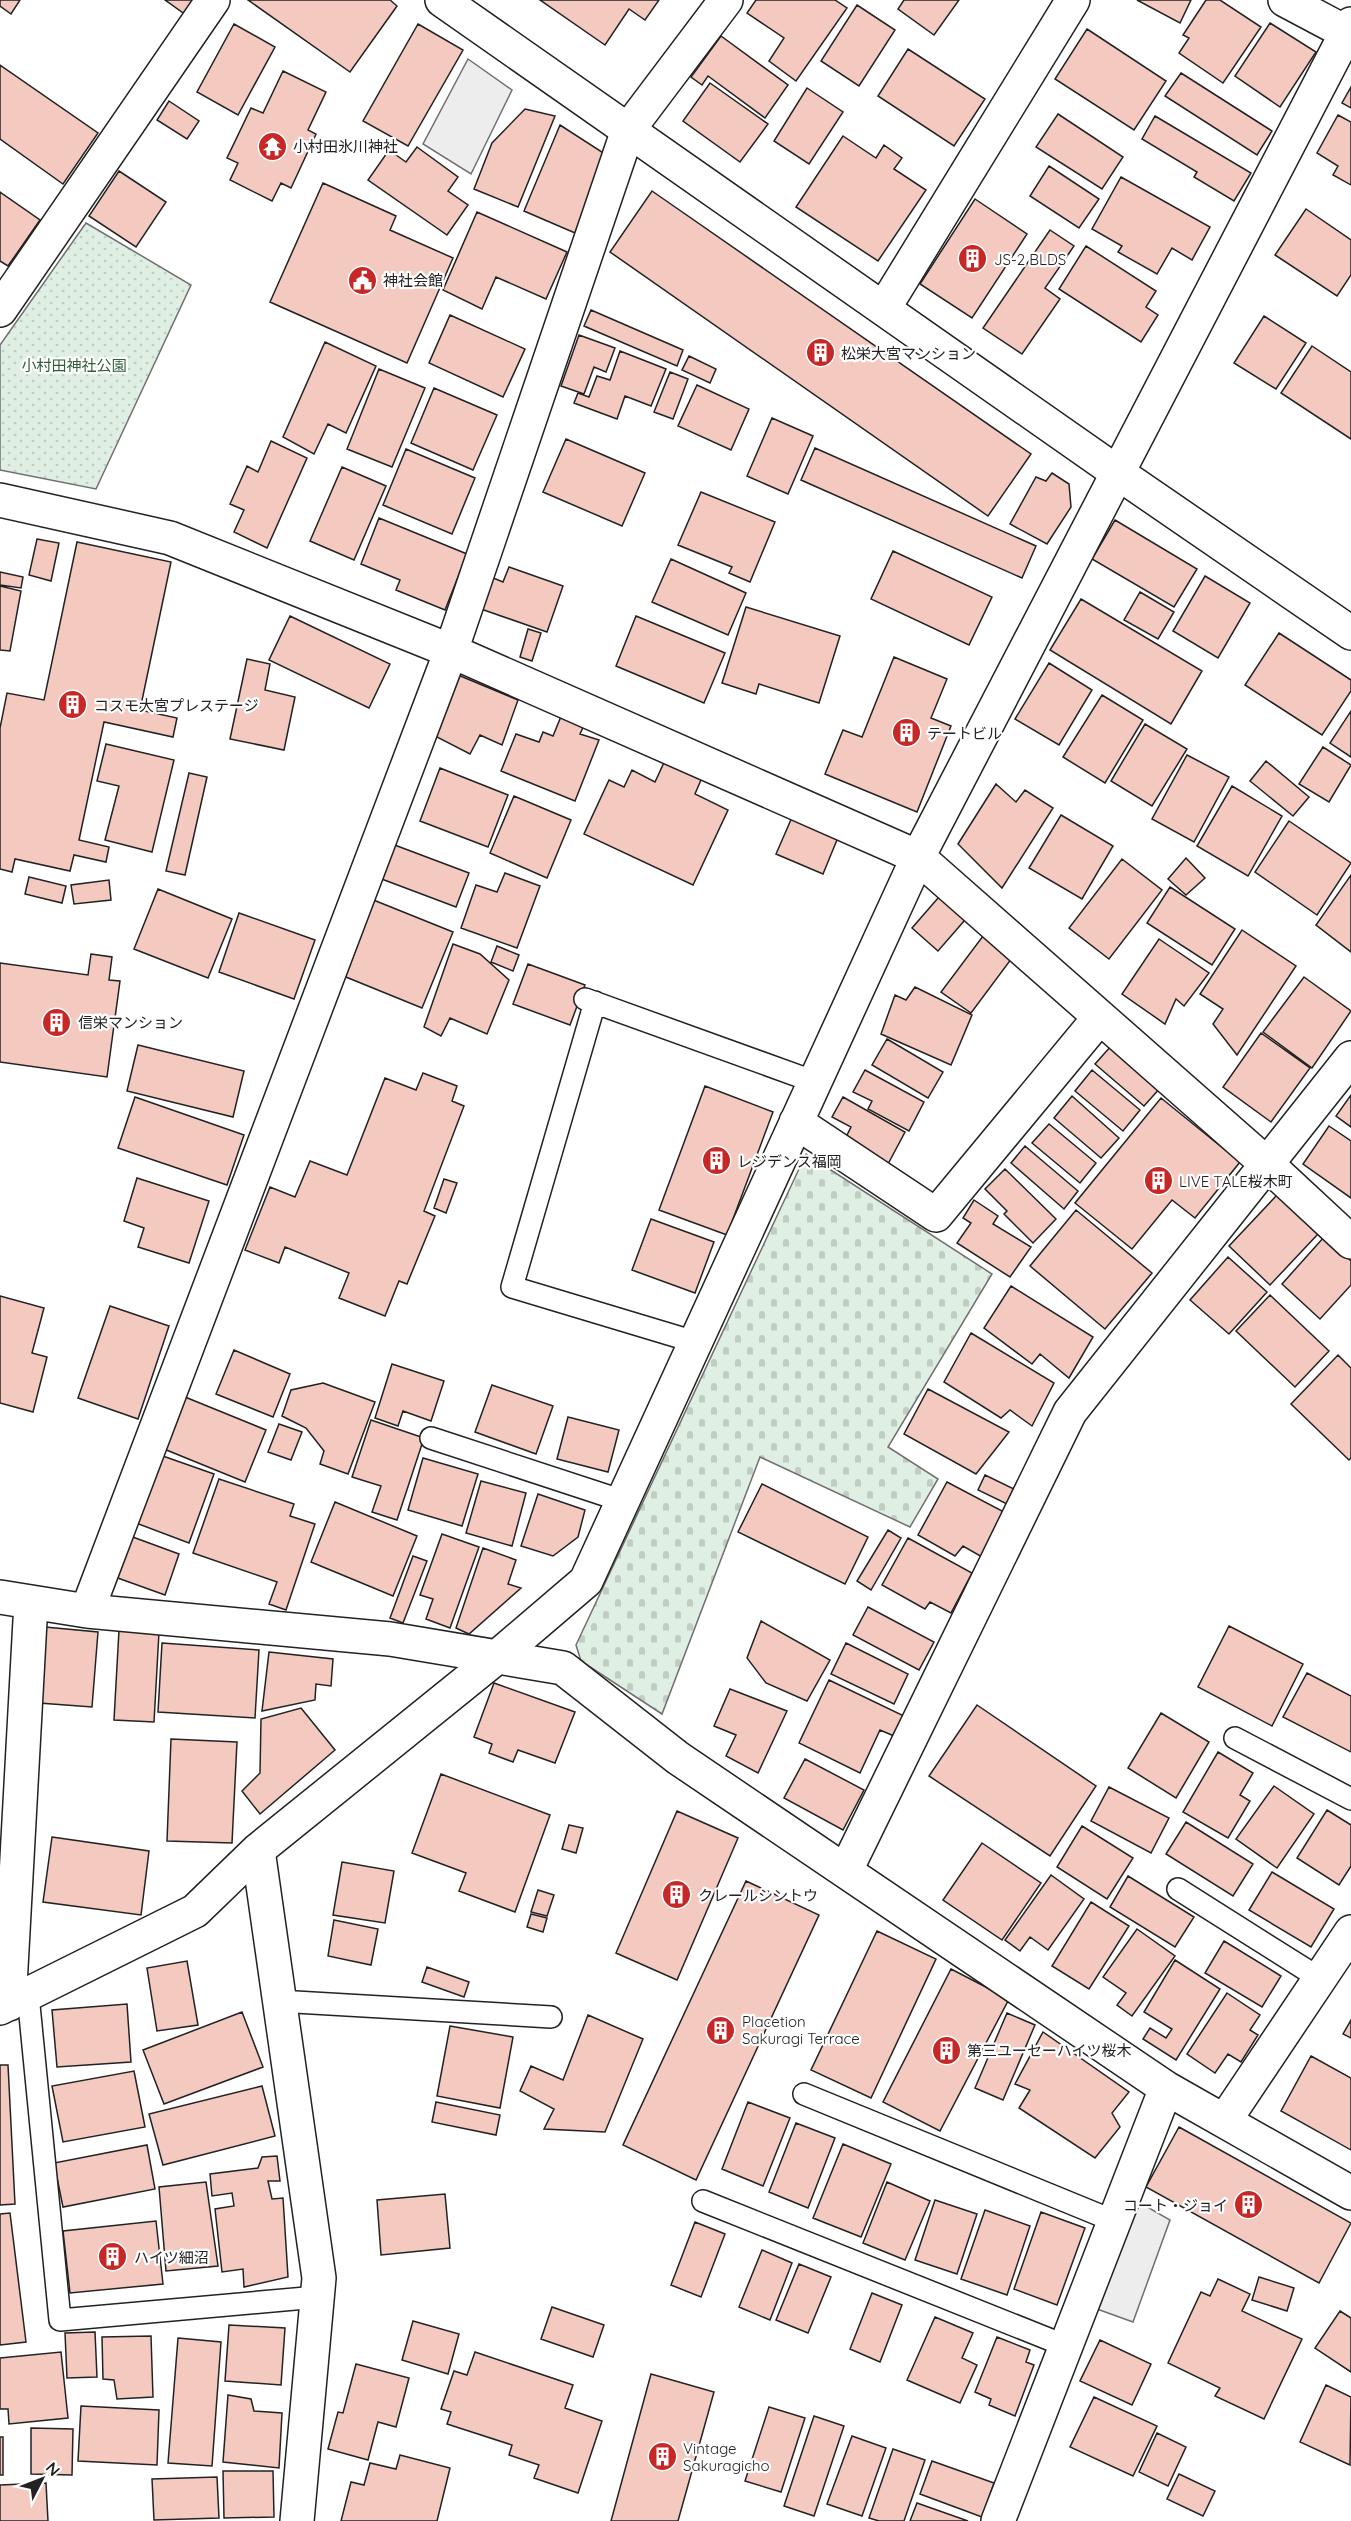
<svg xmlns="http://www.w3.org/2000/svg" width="1351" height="2521" font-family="Quicksand,'Noto Sans JP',sans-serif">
<defs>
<pattern id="grass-dots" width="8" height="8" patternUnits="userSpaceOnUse" patternTransform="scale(1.5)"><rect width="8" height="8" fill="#e0efe3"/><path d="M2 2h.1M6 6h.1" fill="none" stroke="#c0cdc2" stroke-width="1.8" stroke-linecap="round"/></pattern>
<pattern id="cemetery-stones" width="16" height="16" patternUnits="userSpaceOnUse" patternTransform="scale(1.5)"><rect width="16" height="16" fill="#e0efe3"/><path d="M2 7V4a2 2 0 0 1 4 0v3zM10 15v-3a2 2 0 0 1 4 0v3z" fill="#c0cdc2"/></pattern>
</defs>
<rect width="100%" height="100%" fill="#fff"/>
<!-- grass -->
<path fill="url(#grass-dots)" stroke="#6f6f6f" stroke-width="1.5" d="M86,223l105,62 -95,204 -96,-19v-125z"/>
<!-- cemetery -->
<path fill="url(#cemetery-stones)" stroke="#6f6f6f" stroke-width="1.5" d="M806,1154l186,120 -104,173 50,32 -28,48 -150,-70 -98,257 -81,-53 -5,-16z"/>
<!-- parking -->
<path fill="#ededed" stroke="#6f6f6f" stroke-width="1.5" d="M468,59l44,31 -41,84 -48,-30z
M1137,2201l33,19 -37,102 -36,-13z"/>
<!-- building -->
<path fill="#f3c9c0" stroke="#222" stroke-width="1.5" d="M0,0h20l-9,14 -11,-8z
M165,0h41l-13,20z
M248,0h142l7,6 -47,66z
M540,0h119l-14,20 -16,-11 -24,36z
M756,0h79l12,8 -51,73 -27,-20 15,-23 -37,-25z
M904,0h55l-25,35 -36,-26z
M1137,0h54l-11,23z
M1206,0h14l41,27 -38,56 -44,-30 10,-15 -6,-3z
M857,5l38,25 -36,56 -38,-25z
M1270,23l46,29 -36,55 -45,-31z
M234,24l41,23 -37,68 -41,-23z
M418,24l45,26 -55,96 -45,-25z
M1087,29l79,52 -32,49 -79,-51z
M721,36l67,49 -23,33 -57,-42 -6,9 -11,-8z
M908,49l77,50 -31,47 -76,-50z
M0,65l98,68 -35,51 -63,-45z
M283,71l43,21 -18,38 8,4 -25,54 -10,-5 -9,18 -42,-21 8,-17 -11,-5 24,-50 12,5z
M1181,73l91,58 -15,24 -92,-59z
M710,83l58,41 -28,38 -57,-41z
M1351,87v21l-9,-5z
M807,88l36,24 -34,52 -35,-23z
M169,101l30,20 -12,18 -30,-19z
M525,109l30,7 -37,91 -44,-18 18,-46z
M1058,114l65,43 -21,32 -66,-42z
M1338,115l13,7v63l-18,-10 5,-9 -21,-13z
M1155,116l96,57 -17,28 -40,-24 3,-5 -55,-33z
M560,125l45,29 -30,79 -51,-22z
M843,136l33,22 8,-13 18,13 -8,11 32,21 -48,71 -82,-54z
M417,147l41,30 -10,14 20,14 -21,30 -79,-55 21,-30 17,12z
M1049,166l50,33 -20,29 -49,-32z
M119,171l47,31 -30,45 -47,-31z
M1121,177l89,50 -18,33 -20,-12 -15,26 -39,-22 4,-6 -30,-17z
M323,183l73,33 -6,14 63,28 -46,105 -137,-61z
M652,191l379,263 -43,62 -378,-264z
M0,192l40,28 -32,46 -8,-5z
M975,199l52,35 -55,84 -52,-34z
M1306,209l45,31v35l-14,21 -62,-41z
M477,212l90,40 -21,47 -50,-22 -14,32 -39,-19z
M1050,230l24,16 -29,42 15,11 -38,55 -39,-26z
M1086,246l70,45 -10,16 12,8 -17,27 -82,-53z
M591,310l92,40 -6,16 -93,-40z
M450,315l75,34 -22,48 -74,-34z
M1264,316l42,27 -30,46 -42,-26z
M579,335l36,13 -9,24 -12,-5 -10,27 -23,-8z
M325,342l51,24 -30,67 -18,-9 -14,30 -31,-17z
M1312,346l39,26v67l-70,-46z
M620,351l46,18 -15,37 -26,-10 -8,23 -43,-16 4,-10 11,4 8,-21 13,4z
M689,356l27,13 -6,14 -28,-13z
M379,369l46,19 -33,79 -45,-18z
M670,372l18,7 -15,40 -19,-7z
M697,385l52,24 -18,41 -53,-24z
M434,388l63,27 -24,55 -62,-27z
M772,418l41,18 -25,58 -41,-18z
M566,439l79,34 -23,53 -79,-34z
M271,441l36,17 -40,90 -33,-16 10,-22 -14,-6 17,-38 11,6z
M815,448l221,98 -14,32 -221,-98z
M406,449l69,29 -23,56 -69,-29z
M342,467l44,19 -32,74 -44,-19z
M1052,473l17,11 2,23 -24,37 -37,-20 26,-47 10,4z
M701,492l74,30 -25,60 -21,-9 3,-6 -54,-22z
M379,518l88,36 -22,56 -49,-20 4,-10 -39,-16z
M1115,520l82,49 -23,38 -82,-48z
M37,539l22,4 -8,38 -22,-6z
M77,542l94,20 -31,148 37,8 -4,19 -69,-15 -25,118 30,7 -3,15 -32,-7 -4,16 -55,-12 -3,13 -12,-3v-141l7,-35 37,7z
M893,551l99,46 -23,48 -98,-46z
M671,559l75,34 -18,42 -76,-33z
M509,567l54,19 -16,46 -66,-23 10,-32 12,5z
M0,572l23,5 -2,11 -21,-3z
M1205,576l45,27 -32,55 -45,-27z
M0,586l21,5 -11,60 -10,-1z
M1140,592l34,20 -16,27 -34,-19z
M1081,599l121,72 -31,53 -121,-74z
M746,607l94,29 -21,67 -60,-19 -3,10 -34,-11z
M290,616l100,48 -21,44 -100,-48z
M636,616l89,37 -21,50 -88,-37z
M528,629l13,4 -9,28 -12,-4z
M1279,633l72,47v11l-29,44 -77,-50z
M894,657l53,22 -16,39 20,8 -34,86 -92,-38 18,-44 19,7z
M247,659l23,5 -5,26 30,7 -11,53 -54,-11z
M1049,663l43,27 -33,55 -44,-26z
M458,675l60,25 -16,45 -22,-10 -10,19 -37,-19z
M1102,695l41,25 -38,63 -42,-26z
M1351,711v46l-21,-14z
M562,714l23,9 -5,11 19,6 -24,61 -74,-30 15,-37 23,8 4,-10 10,4z
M1145,724l42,25 -35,57 -41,-25z
M106,744l68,16 -22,92 -47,-12 14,-54 -22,-5z
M1323,747l28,18 -22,37 -30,-18z
M1187,755l42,22 -35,65 -42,-23z
M667,756l37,17 -9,21 33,16 -35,75 -109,-51 25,-54 15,7 8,-17 23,12z
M1266,761l43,36 -16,19 -43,-35z
M440,768l68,27 -20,52 -68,-26z
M189,773l18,4 -22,98 -19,-4z
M996,784l20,18 9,-12 28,18 -51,80 -44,-44z
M1232,786l50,30 -34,60 -51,-30z
M514,796l57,24 -24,58 -57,-25z
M793,815l46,20 -16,39 -47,-20z
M1061,815l52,31 -31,53 -53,-31z
M1289,821l62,42 -34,52 -62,-43z
M392,844l77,29 -13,34 -77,-29z
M1186,858l19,20 -19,17 -18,-16z
M1122,859l40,31 -53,69 -40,-31z
M505,873l35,13 -23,62 -56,-20 15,-43 21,7z
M1351,875v77l-35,-27z
M29,877l37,9 -4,17 -37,-9z
M109,880l2,20 -37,4 -3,-19z
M1170,887l65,42 -23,36 -65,-42z
M158,889l74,30 -24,59 -74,-29z
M945,890l26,23 -33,38 -26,-23z
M371,899l82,33 -31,76 -81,-33z
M239,913l76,27 -21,59 -75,-27z
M1242,930l54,36 -59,89 -24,-31 10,-15 -23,-15z
M986,932l29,22 -44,59 -30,-21z
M1159,939l50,34 -25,33 -8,-7 -11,25 -43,-30z
M453,944l27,10 29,26 -22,54 -37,-16 -9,18 -17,-9z
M497,946l22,9 -6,16 -22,-9z
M91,954l21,3 -3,23 11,1 -13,96 -107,-15v-99l88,12z
M528,964l57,21 -15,40 -57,-21z
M1304,977l47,34 -39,57 -49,-36z
M915,987l57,28 -21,50 -70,-31 14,-39 11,5z
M1261,1033l49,35 -39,54 -48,-35z
M887,1039l56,33 -15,26 -56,-33z
M138,1045l106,26 -11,46 -106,-26z
M1112,1045l49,42 -17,19 -49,-42z
M865,1070l59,32 -15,29 -41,-22 4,-8 -19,-9z
M1092,1070l48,40 -17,21 -48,-40z
M423,1073l34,13 -5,15 12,5 -40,105 11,5 -28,68 -8,-3 -14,35 -46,-18 10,-25 -64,-26 -6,16 -34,-13 25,-63 25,10 15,-36 37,14 38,-97 31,12z
M705,1086l68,26 -46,123 -68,-25z
M1351,1095v32l-15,-11z
M1072,1096l47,42 -18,20 -47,-40z
M135,1097l109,38 -17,50 -109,-37z
M843,1097l62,35 -17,32 -43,-25 6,-12 -19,-10z
M1161,1098l79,64 -45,56 -23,-18 -40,49 -57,-46z
M1049,1124l47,39 -16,20 -48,-40z
M1329,1126l22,15v57l-48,-34z
M1025,1146l53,45 -14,18 -53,-46z
M1005,1169l51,50 -23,24 -29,-29 3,-3 -22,-22z
M137,1178l72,23 -20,62 -51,-16 6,-19 -20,-7z
M444,1179l13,4 -11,30 -12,-5z
M1277,1195l41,39 -48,51 -41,-39z
M974,1200l24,16 -5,8 38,23 -21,30 -53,-34 14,-20 -8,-5z
M1076,1210l76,63 -47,56 -75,-63z
M651,1219l63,23 -19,51 -63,-23z
M1324,1237l27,24v24l-31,34 -38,-35z
M1228,1257l39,35 -38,42 -39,-34z
M1011,1286l82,51 -24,41 -29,-24 -8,10 -48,-36z
M1270,1295l59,56 -34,36 -59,-56z
M0,1296l44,12 -12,45 15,4 -14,55 -33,-9z
M110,1306l59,20 -31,93 -60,-21z
M971,1333l83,50 -22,43 -22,-16 -9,8 -57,-36z
M234,1350l56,24 -17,43 -57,-23z
M1338,1355l13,13v90l-2,2 -58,-56z
M392,1364l52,17 -13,40 -28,-10 -5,15 -23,-8z
M323,1383l52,19 -27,72 -28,-10 4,-13 -18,-23 -24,-12 9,-26z
M492,1385l61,21 -17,48 -61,-22z
M928,1389l81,43 -33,42 -72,-40z
M185,1397l81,33 -21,52 -81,-33z
M568,1417l51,13 -11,42 -51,-13z
M371,1420l53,18 -27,82 -25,-8 9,-26 -29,-9z
M279,1424l23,8 -11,28 -23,-8z
M160,1455l54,19 -25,69 -53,-20z
M423,1458l55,16 -16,52 -54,-16z
M985,1475l29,14 -7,15 -29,-14z
M219,1479l75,25 -4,12 25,8 -29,86 -17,-6 8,-22 -84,-29z
M481,1481l45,12 -14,53 -46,-13z
M947,1482l57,30 -22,45 -19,-11 -8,10 -37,-21z
M762,1484l106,53 -23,47 -107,-52z
M538,1494l47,16 -7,27 -25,19 -32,-10z
M335,1502l82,34 -24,60 -82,-34z
M888,1530l13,8 -30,52 -14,-9z
M442,1534l37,13 -29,81 -24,-9 7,-20 -13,-4z
M130,1536l49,18 -14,41 -50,-18z
M908,1538l64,35 -21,40 -21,-11 -5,7 -43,-24z
M483,1548l33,12 -8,24 13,4 -52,46 -13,-6z
M413,1556l14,5 -24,62 -13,-5z
M868,1607l66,35 -15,28 -66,-35z
M761,1621l69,39 -23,41 -41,-18 -19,-25z
M1229,1626l74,38 -31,62 -74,-39z
M45,1627l53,5 -6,75 -53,-4z
M119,1630l40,2 -5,90 -40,-2z
M162,1643l97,7 -4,68 -97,-6z
M846,1643l62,31 -14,30 -63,-30z
M269,1652l64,7 -2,27 -15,-2 -1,16 -53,11z
M1307,1673l44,23v56l-68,-35z
M829,1680l75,36 -10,20 -14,-6 -20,43 -61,-30z
M494,1683l81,29 -20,51 -37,-13 -5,12 -24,-9 3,-9 -18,-7z
M730,1689l57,22 -29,62 -32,-17 10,-21 -22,-9z
M977,1705l119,81 -46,70 -121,-80z
M301,1708l34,42 -75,64 -18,-23 18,-18 1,-54z
M1161,1713l48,29 -33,56 -48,-30z
M171,1739l66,3 -5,101 -65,-2z
M1218,1752l35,21 -13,22 10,6 -22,37 -45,-26z
M805,1759l59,31 -21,40 -59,-32z
M441,1774l109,41 -35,97 -56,-21 7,-18 -54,-20z
M1274,1786l40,28 -37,54 -41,-29z
M1109,1787l60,31 -18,35 -60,-32z
M1327,1810l24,15v41l-12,19 -42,-27z
M677,1811l61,27 -61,142 -61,-27z
M1186,1822l67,42 -20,32 -67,-42z
M569,1825l14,3 -7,25 -14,-4z
M1082,1826l51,32 -26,41 -50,-32z
M52,1837l97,14 -8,64 -98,-13z
M982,1843l59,40 -39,57 -59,-40z
M342,1862l52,9 -9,52 -52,-8z
M1272,1872l62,37 -23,38 -62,-37z
M1051,1875l33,24 -36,51 -18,-13 -10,14 -15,-11z
M1128,1876l66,41 -19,30 -65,-40z
M746,1881l73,34 -123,265 -73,-35z
M538,1890l16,5 -7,21 -16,-4z
M1091,1902l38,24 -40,63 -37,-23z
M531,1914l16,4 -4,14 -16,-5z
M334,1920l44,9 -7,36 -43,-9z
M1137,1929l38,27 -43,60 -15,-11 9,-12 -23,-16z
M877,1931l59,28 -65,139 -60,-28z
M1224,1941l57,35 -19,31 -57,-34z
M1175,1960l45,29 -44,71 -33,-21 7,-11 16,10 6,-9 -28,-17z
M187,1961l11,64 -41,6 -10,-63z
M427,1967l42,15 -5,15 -42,-15z
M951,1969l58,30 -69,132 -57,-29z
M1227,1993l33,22 -10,15 8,5 -17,27 -13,-8 -13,19 -28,-19z
M127,2004l4,58 -74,5 -5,-57z
M242,2012l21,55 -99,37 -21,-54z
M1007,2013l28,12 -32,75 -28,-12z
M588,2015l55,24 -38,93 -61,-3 10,-20 -34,-18 11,-25 32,14z
M1351,2020v18l-8,-4z
M450,2026l63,11 -13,71 -63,-12z
M1043,2032l86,60 -17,21 8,14 -25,31 -76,-50 11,-18 -15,-6z
M1311,2056l40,22v72l-70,-39z
M0,2065h8l7,139 -15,1z
M134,2071l11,56 -82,15 -11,-56z
M262,2086l13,50 -112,29 -14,-51z
M436,2102l64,13 -4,20 -64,-13z
M748,2102l42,16 -27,68 -41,-17z
M796,2123l39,15 -27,70 -39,-16z
M1179,2127l172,96 -32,60 -173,-96z
M843,2144l48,20 -30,73 -48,-19z
M147,2145l8,44 -92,18 -9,-44z
M277,2156l3,25h-12l4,18 11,-1 5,79 -44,10 -1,-18 -21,3 -7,-63 19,-3 -2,-13 -20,3 -2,-22 48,-6 4,-11z
M206,2182l12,84 -52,5 -7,-84z
M887,2182l43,19 -25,59 -42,-17z
M445,2194l5,54 -69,7 -4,-55z
M935,2200l42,14 -20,60 -42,-14z
M985,2210l45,16 -23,69 -46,-16z
M1041,2212l44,16 -28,77 -43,-16z
M10,2213l16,129 -26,3v-131z
M156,2221l7,63 -93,9 -7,-62z
M695,2222l30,12 -24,63 -30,-12z
M762,2250l30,13 -22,57 -31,-13z
M799,2264l32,13 -23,56 -32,-13z
M1259,2277l35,11 -7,23 -35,-11z
M1218,2279l32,15 -8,17 60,28 -38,80 -49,-23 5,-8 -52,-25 33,-71 9,4z
M872,2293l30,12 -22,57 -30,-13z
M552,2307l52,18 -11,32 -52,-18z
M1340,2311l11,7v54l-36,-24z
M935,2317l38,16 -11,25 15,7 -17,38 -53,-23z
M413,2321l46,13 -11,40 -46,-14z
M229,2325l56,3 -4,57 -56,-4z
M95,2332l2,45 -30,1 -2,-45z
M151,2336l2,61 -36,2 -3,-19 -11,-1 -1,-42z
M997,2337l33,13 -4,12 8,3 -19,51 -26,-11 2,-6 -16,-7z
M178,2338l43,4 -9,124 -44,-3z
M1100,2340l51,24 -19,41 -52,-24z
M61,2352l7,66 -59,6 -1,-15h-8v-51z
M475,2352l98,33 -8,23 37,13 -24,72 -44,-15 5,-13 -30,-10 3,-10 -65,-21 4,-12 -10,-3 13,-38 13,4z
M356,2364l53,14 -13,49 -18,-5 -10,38 -40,-11 10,-37 5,1z
M651,2374l63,18 -36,129h-67z
M1326,2385l25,12 -1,68 -50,-23z
M228,2395l23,4 3,12 28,2 -3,55 -56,-6z
M1094,2397l63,29 -24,50 -63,-29z
M81,2406l78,4 -2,55 -79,-4z
M769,2407l36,11 -24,74 -36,-11z
M814,2416l30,10 -30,90 -30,-10z
M31,2428l42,1 -1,46 -41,-1z
M1157,2433l29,14 -18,39 -29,-14z
M852,2436l34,12 -24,68 -35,-12z
M0,2437h3v38h-3z
M893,2449l32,11 -21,61h-25l-10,-3z
M400,2455l50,13 -13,53h-96l10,-39 13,3 6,-22 26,6z
M932,2461l62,22 -12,34 -62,-23z
M223,2471h50l1,46 -50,1z
M1179,2474l36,17 -12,25 -36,-17z
M217,2477l2,41 -65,2 -2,-41z
M46,2483l2,38h-48v-36z
M917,2503l51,18h-58z"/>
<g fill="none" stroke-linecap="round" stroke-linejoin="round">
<defs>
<path id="lane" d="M585,999l230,83
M595,1002l-83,285 183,55
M431,1438l192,63
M1235,1738l116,61
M1178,1889l141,89
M28,1995l32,325 257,-23
M278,2001l273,16
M804,2094l310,127
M703,2201l363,145"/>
<path id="street" d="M1285,0l66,35
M884,308l189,-308
M0,310l213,-310
M0,500l170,38 281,113 467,206 349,307 84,78
M796,1122l140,93 164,-198
M0,1597l87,14 303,28 173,29 115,90 488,330 185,105
M87,1611l364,-960 177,-521 98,-130
M258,1850l61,428 -22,243
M846,1870l224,-458 281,-354
M9,2004l22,-402
M0,2008l195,-97 63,-61 239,-193 89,-76 332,-724 433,-833
M1225,2120l126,-188
M998,2521l168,-433"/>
<path id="secondary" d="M442,0l676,473 233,160"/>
</defs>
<!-- lane casing -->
<use href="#lane" stroke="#222" stroke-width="24"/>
<!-- street casing -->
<use href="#street" stroke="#222" stroke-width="36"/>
<!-- secondary casing -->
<use href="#secondary" stroke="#222" stroke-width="36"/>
<!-- lane -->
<use href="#lane" stroke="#fff" stroke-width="21"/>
<!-- street -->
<use href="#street" stroke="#fff" stroke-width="33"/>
<!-- secondary -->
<use href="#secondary" stroke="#fff" stroke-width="33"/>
</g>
<!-- icons -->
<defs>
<symbol id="temple-disc" viewBox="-11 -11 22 22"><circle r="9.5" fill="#c62828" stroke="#fff"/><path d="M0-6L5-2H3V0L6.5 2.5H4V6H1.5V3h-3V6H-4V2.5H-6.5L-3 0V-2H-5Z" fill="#fff"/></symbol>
<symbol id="building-disc" viewBox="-11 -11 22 22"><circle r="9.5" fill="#c62828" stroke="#fff"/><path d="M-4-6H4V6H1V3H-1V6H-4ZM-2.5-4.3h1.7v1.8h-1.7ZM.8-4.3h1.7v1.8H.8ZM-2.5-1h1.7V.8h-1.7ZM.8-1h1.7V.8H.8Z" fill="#fff"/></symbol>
<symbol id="civic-disc" viewBox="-11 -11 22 22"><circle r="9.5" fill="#c62828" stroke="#fff"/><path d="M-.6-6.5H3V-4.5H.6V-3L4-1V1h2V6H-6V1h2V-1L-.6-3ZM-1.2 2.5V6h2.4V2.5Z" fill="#fff"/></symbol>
</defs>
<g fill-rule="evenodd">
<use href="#temple-disc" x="256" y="130" width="33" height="33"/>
<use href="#building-disc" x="956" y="242" width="33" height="33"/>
<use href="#civic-disc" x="346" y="264" width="33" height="33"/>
<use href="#building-disc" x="804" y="336" width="33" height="33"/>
<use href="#building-disc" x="56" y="688" width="33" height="33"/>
<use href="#building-disc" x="890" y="716" width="33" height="33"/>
<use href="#building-disc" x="40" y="1006" width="33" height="33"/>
<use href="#building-disc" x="700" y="1144" width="33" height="33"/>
<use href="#building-disc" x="1142" y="1164" width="33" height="33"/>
<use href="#building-disc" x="660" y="1878" width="33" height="33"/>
<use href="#building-disc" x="704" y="2014" width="33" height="33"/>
<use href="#building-disc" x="930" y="2034" width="33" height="33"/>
<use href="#building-disc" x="1232" y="2188" width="33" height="33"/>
<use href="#building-disc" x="96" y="2240" width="33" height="33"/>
<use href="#building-disc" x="646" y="2440" width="33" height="33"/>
</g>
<g text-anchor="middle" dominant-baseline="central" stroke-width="4.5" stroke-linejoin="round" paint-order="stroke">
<!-- poi labels -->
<g font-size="15" fill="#222" stroke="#fff" text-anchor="start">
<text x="293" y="146">小村田氷川神社</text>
<text x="994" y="259">JS-2 BLDS</text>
<text x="383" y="280">神社会館</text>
<text x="841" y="353">松栄大宮マンション</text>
<text x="94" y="705">コスモ大宮プレステージ</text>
<text x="927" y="733">テートビル</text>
<text x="78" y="1022">信栄マンション</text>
<text x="737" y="1161">レジデンス福岡</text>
<text x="1179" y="1181">LIVE TALE桜木町</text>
<text x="698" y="1895">クレールシントウ</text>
<text x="742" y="2021">Placetion<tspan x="742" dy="17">Sakuragi Terrace</tspan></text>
<text x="967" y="2050">第三ユーセーハイツ桜木</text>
<text x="1228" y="2205" text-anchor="end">コート・ジョイ</text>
<text x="134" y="2257">ハイツ細沼</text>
<text x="683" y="2448">Vintage<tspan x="683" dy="17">Sakuragicho</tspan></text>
</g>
<!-- park labels -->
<g font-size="15" fill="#2f5e38" stroke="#fff">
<text x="74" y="365">小村田神社公園</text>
</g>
</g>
<!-- north arrow -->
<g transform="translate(42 2479) rotate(48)" stroke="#ffffff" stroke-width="4.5" paint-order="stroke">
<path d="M0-4.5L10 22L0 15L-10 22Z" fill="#222222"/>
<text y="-9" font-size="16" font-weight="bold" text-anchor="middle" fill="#222222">N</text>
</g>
</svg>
